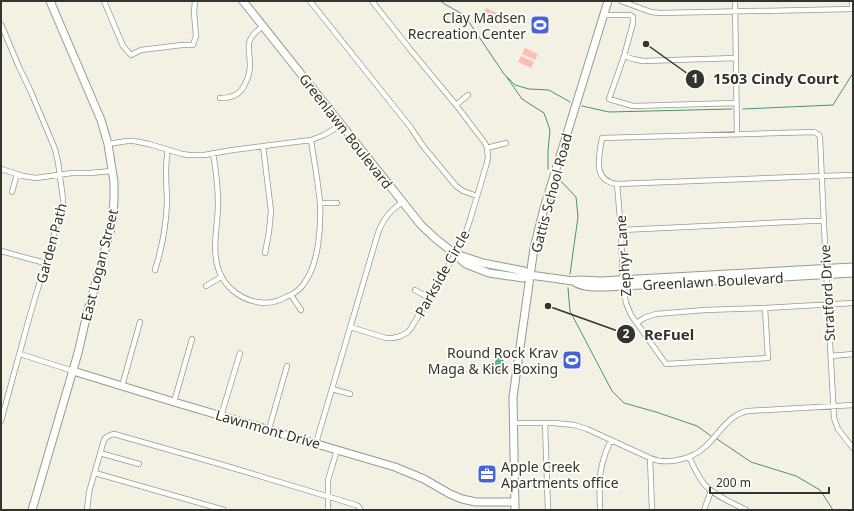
<svg xmlns="http://www.w3.org/2000/svg" width="854" height="511" font-family="'Noto Sans',sans-serif">
<rect width="100%" height="100%" fill="#f3f1e4"/>
<!-- green -->
<path fill="#fcbfb4" d="M486,8l16,7 -4,10 -17,-8z
M525,48l13,6 -3,6 -13,-6z
M521,56l13,6 -3,6 -13,-6z"/>
<!-- water -->
<path fill="#4cbd95" stroke="#459476" d="M497,358l6,2 -2,12 -13,-4 1,-2 5,2z"/>
<g fill="none" stroke-linecap="round" stroke-linejoin="round">
<!-- stream -->
<path stroke="#459476" stroke-width="1" d="M440,1c8,6 17,9 25,15l39,58 11,11 14,4 20,1 21,12
M506,76l16,23 22,14 6,17 -2,21v18
M582,106l27,6 123,-3
M743,109l90,-4 20,-32
M558,178l18,19 2,20 -8,57
M568,288l2,23 42,80 12,12 32,9 41,14 14,10
M717,439l34,23 45,14 24,14 13,20"/>
<defs>
<path id="street" d="M104,1l19,45 8,9 10,-5 41,-5h11l3,-9 -2,-23 1,-12
M310,1l101,127 12,18 33,40 7,5 14,5
M621,1l30,11 9,1 193,-4
M735,1l2,133
M852,9v-8
M604,15h26l3,2v6l-9,33 -15,43 24,7 103,-3
M1,24l18,43 12,25 24,57 3,13 5,37v5l-33,111 -29,106
M624,56l9,3 10,2 93,-3
M220,98c12,0 20,-3 25,-14 3,-6 5,-12 5,-19 0,-7 -2,-15 -1,-22 2,-8 8,-12 14,-17
M456,105l12,-10
M108,144l19,-3h7l15,3 33,10 7,1h15l29,-5 78,-10 13,-5 12,-7 5,-4
M263,146l8,65 -2,21 -4,21
M487,148l19,-5
M213,153c3,17 5,34 5,51 0,22 -7,46 1,67 6,16 21,28 38,31 10,2 20,0 29,-5 8,-3 15,-8 19,-15 14,-20 16,-55 15,-79 -2,-21 -6,-43 -9,-63
M1,169l22,7 13,2 36,-5h18l22,-2
M853,175l-31,1 -205,8c-25,-3 -18,-28 -15,-46l212,-6 5,3 1,3 6,130 8,150 4,11 15,19
M617,184l4,46 2,56 3,17 5,12 35,49 102,-6 -3,-50
M12,192l5,-18
M320,203h17
M621,230l190,-9h13
M1,251l44,12
M155,270c7,-22 11,-44 12,-67 0,-19 -3,-34 1,-53
M206,286l15,-9
M415,290l14,8
M291,295l10,15
M637,323l7,-5 12,-4 49,-4 60,-2 88,-5
M350,327l36,11h7l8,-2 7,-4 3,-4 51,-85 8,-23 16,-54 2,-8 -1,-10 -2,-5 -29,-38 -47,-57 -37,-47
M20,354l53,17
M831,356l22,-2
M122,386l18,-64
M332,389l18,5
M174,402l18,-63
M221,416l19,-63
M513,423h41l20,2 13,4 63,29c9,4 19,4 28,2 10,-2 20,-6 28,-14 13,-12 23,-32 42,-35l105,-6
M545,423l3,87
M269,429l18,-63
M316,443l62,-210c5,-14 12,-23 25,-31
M100,453l39,11
M689,457c5,10 9,20 16,28 10,11 28,18 41,25
M650,458l2,52
M95,473l129,37
M87,510l2,-18 15,-52c2,-3 5,-5 10,-6l109,31 133,40 2,1 3,4
M328,510v-30l9,-30
M600,510c0,-15 -2,-31 2,-45 2,-9 5,-17 9,-25
M704,510l7,-19"/>
<path id="secondary" d="M243,1l178,224 15,14 19,15 3,3 8,7 23,9 34,5 7,-3 43,6 6,-1 22,1 252,-14
M456,254l27,9 41,8 6,4
M573,281c10,7 21,6 32,6l248,-14
M73,371l101,31 221,65 29,12 26,15 12,5 14,3h38
M32,510l46,-157 9,-39 23,-82 2,-10 2,-22v-18l-6,-38 -7,-24 -51,-119
M515,510l-2,-113 21,-149 10,-40 64,-207"/>
</defs>
<!-- street casing -->
<use href="#street" stroke="#9b998d" stroke-width="6"/>
<!-- secondary casing -->
<use href="#secondary" stroke="#9b998d" stroke-width="9"/>
<!-- street -->
<use href="#street" stroke="#fff" stroke-width="4.5"/>
<!-- secondary -->
<use href="#secondary" stroke="#fff" stroke-width="7"/>
</g>
<!-- icons -->
<defs>
<symbol id="stadium-square" viewBox="-11 -11 22 22"><rect x="-9" y="-9" width="18" height="18" rx="4" fill="#4663d7" stroke="#fffef9"/><path d="M0-5a6.5 5 0 1 0 0 10a6.5 5 0 1 0 0-10ZM-3.5-1.8h7v3.6h-7Z" fill="#fff"/></symbol>
<symbol id="office-square" viewBox="-11 -11 22 22"><rect x="-9" y="-9" width="18" height="18" rx="4" fill="#4663d7" stroke="#fffef9"/><path d="M-6-3h4V-5.5h4V-3h4V5H-6ZM-1-4.5V-3h2v-1.5ZM-6 0V1H6V0Z" fill="#fff"/></symbol>
</defs>
<g fill-rule="evenodd">
<use href="#stadium-square" x="529" y="14" width="22" height="22"/>
<use href="#stadium-square" x="561" y="349" width="22" height="22"/>
<use href="#office-square" x="476" y="463" width="22" height="22"/>
</g>
<g text-anchor="middle" dominant-baseline="central" stroke-width="3.5" stroke-linejoin="round" paint-order="stroke">
<!-- poi labels -->
<g font-size="14" fill="#34332f" stroke="#fffef9" text-anchor="end">
<text x="526" y="17">Clay Madsen<tspan x="526" dy="16">Recreation Center</tspan></text>
<text x="558" y="352">Round Rock Krav<tspan x="558" dy="16">Maga &amp; Kick Boxing</tspan></text>
<text x="501" y="466" text-anchor="start">Apple Creek<tspan x="501" dy="16">Apartments office</tspan></text>
</g>
<!-- street labels -->
<g font-size="14" fill="#34332f" stroke="#fffef9">
<text transform="translate(346 131) rotate(52)">Greenlawn Boulevard</text>
<text transform="translate(551 193) rotate(-75)">Gattis School Road</text>
<text transform="translate(51 243) rotate(-75)">Garden Path</text>
<text transform="translate(623 256) rotate(-94)">Zephyr Lane</text>
<text transform="translate(99 265) rotate(-76)">East Logan Street</text>
<text transform="translate(442 273) rotate(-61)">Parkside Circle</text>
<text transform="translate(713 281) rotate(-3)">Greenlawn Boulevard</text>
<text transform="translate(827 293) rotate(-93)">Stratford Drive</text>
<text transform="translate(268 429) rotate(16)">Lawnmont Drive</text>
</g>
</g>
<!-- callouts -->
<path fill="none" stroke="#34332f" stroke-width="1.5" d="M646 44L695 79M548 306L626 334"/>
<g fill="#34332f" stroke="#fffef9" stroke-width="1.5">
<circle cx="646" cy="44" r="4"/>
<circle cx="548" cy="306" r="4"/>
<circle cx="695" cy="79" r="10"/>
<circle cx="626" cy="334" r="10"/>
</g>
<g font-size="12" text-anchor="middle" font-weight="bold" fill="#fff">
<text x="695" y="83">1</text>
<text x="626" y="338">2</text>
</g>
<g font-size="15" text-anchor="middle" font-weight="bold" fill="#34332f" stroke="#fffef9" stroke-width="3.5" stroke-linejoin="round" paint-order="stroke">
<text x="776" y="84">1503 Cindy Court</text>
<text x="669" y="340">ReFuel</text>
</g>
<!-- border -->
<rect width="854" height="511" fill="none" stroke="#34332f" stroke-width="4"/>
<!-- scale -->
<path d="M710 487v6h119v-6" fill="none" stroke="#34332f" stroke-width="2"/>
<text x="716" y="487" font-size="12" fill="#34332f" stroke="#fffef9" stroke-width="3" paint-order="stroke">200 m</text>
</svg>
